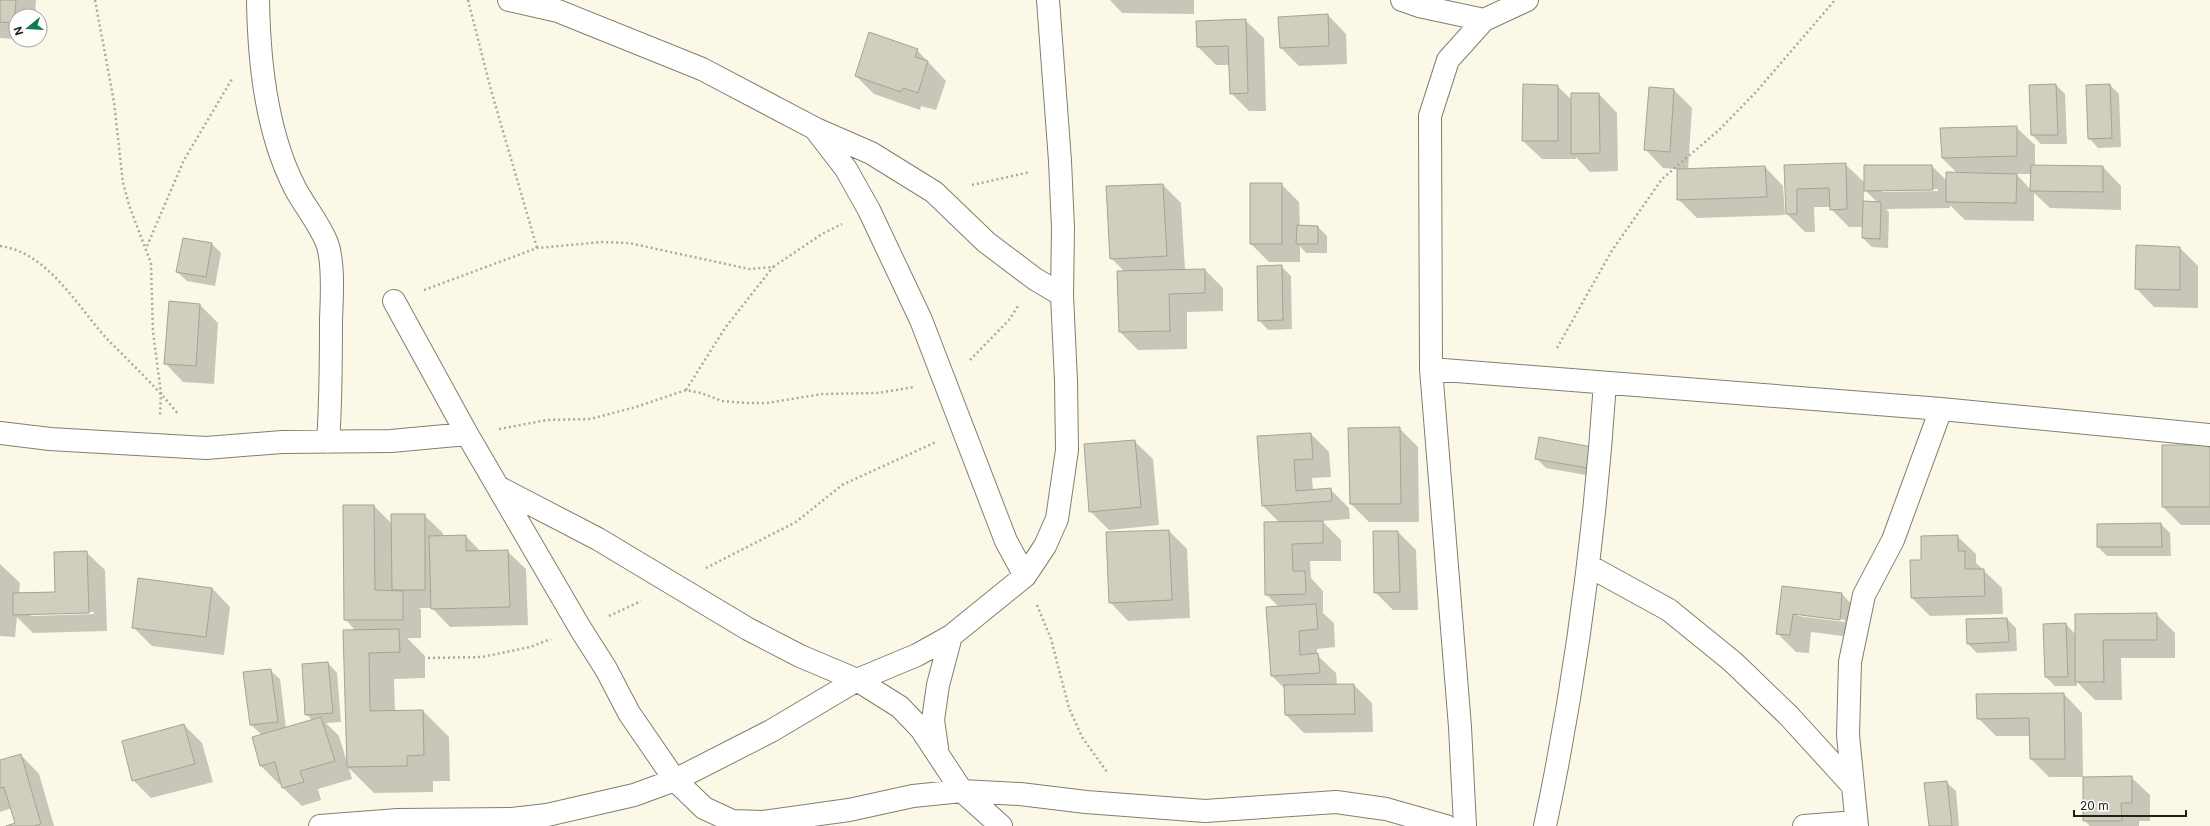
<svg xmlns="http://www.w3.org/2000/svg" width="2210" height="826" font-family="Inter,sans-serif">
<rect width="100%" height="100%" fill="#fbf8e7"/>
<!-- shadow -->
<path fill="#0003" fill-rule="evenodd" d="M0,0h36l-1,16h-19v23l-16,-1z
M1110,0h84v14l-72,-1z
M1328,15l18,19 1,30 -48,2 -18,-18z
M1245,20l19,18 2,73h-17l-18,-18 -1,-28h-14l-18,-18z
M917,50l29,31 -10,29 -15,-4 -1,4 -46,-16 -18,-18z
M2056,85l9,9 2,50h-26l-9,-9z
M2110,85l9,9 2,53 -23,1 -9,-10z
M1557,86l15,14 27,-6 18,19 1,58 -28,1 -14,-15v2h-34l-19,-18z
M1649,88l25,2 18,18 -4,62 77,-3 18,19 2,29 -88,3 -19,-19 -1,-30 -14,-1 -18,-19z
M2016,127l19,18v21l68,1 18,19v24l-71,-2 -16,-15v28l-69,-1 -15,-15v3l-64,1 3,3 -1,36 -16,-1 -9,-9v-11h-14l-18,-18v-2h-17l1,25h-10l-18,-18 -2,-48 60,-2 20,19 67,-17 15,15 11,-7 -16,-16zM2016,174h16l-1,16 -10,-11zM1864,189l14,14 -14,-1zM1938,189v2l-56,1v-2z
M1251,184h30l18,18 1,24 18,1 9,9v17h-21l-6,-7v16h-31l-18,-18z
M1163,185l18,18 4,67h20l18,18v23l-36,1v37l-49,1 -18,-18 5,-60 -14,-14z
M184,239l28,5 9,9 -6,33 -28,-5 -10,-9z
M2180,248l18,18v42l-44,-1 -18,-19z
M1281,266l10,10 1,53 -24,1 -9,-10z
M200,305l18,18 -4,61 -31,-2 -18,-19z
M1399,428l19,19 1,75h-50l-18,-18z
M1311,434l18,18 2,25 -19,1 1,13 17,-2 19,19 1,11 -28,2 19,19v21h-31l1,17 12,13v22l11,10 1,24 -18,2v6l19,18 1,12h17l18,18 1,29 -69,1 -18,-18 -1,-26 -13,-13 7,-69 -13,-13 13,-72 -16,-16 -5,-69z
M1134,441l19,18 6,66 -50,5 -19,-19z
M2210,447v78h-29l-18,-18z
M1591,448l6,29 -51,-9 -10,-10z
M344,506h30l18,18 32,-9 19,18v4l23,-1 15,16 26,-1 19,18 2,56 -78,2 -18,-19h-13l2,2v28h-14l18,18v22l-31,1 1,33 28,-1 26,26 1,44h-17v11l-59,1 -25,-25 3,11 -34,10 3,11 -19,6 -19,-18 -1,-5 -3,1 -18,-18 -8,-28 9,-3 -11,-10 -7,-52 26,-3 10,9 6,49 26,-8 -6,-6 22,-51 9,10 4,49 -15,1 13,13 8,26 9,-131 -11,-12z
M2161,524l9,9 1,23h-64l-9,-9v-22z
M1169,531l18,18 3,69 -62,3 -18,-19z
M1398,532l18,18 2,60h-25l-18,-18z
M1957,536l19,18v9l26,25 1,26 -73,2 -19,-19 12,-36z
M86,552l19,18 2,61 -74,2 -16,-16 -2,20 -15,-1v-72l20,19 -1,11 37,-1zM94,612v2l-63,2v-2z
M1782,587l60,7 18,19 -2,25 -47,-6 -2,21 -13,-1 -19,-19zM1798,614l47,6v2l-47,-6z
M212,588l18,19 -6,48 -72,-9 -19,-19z
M2156,614l19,19v25h-54l1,42h-27l-18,-18v4h-22l-9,-9 20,-53 10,11z
M2007,619l9,9 1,23 -40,2 -9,-9z
M2064,694l18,19 1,64h-34l-18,-18v-23h-35l-18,-18z
M184,725l18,18 11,39 -62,16 -18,-18z
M21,755l18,19 15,52h-45l7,-2 -4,-16 -12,4v-51z
M2131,777l19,18v26h-11v5h-49l-6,-6z
M1946,782l10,9 3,35h-29z"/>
<!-- building -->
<path fill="#d1cebe" stroke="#a5a393" d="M0,0h16l-2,23 -14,-1z
M1328,14l1,32 -49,2 -2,-31z
M1246,19l2,74 -18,1 -2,-48 -31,1 -1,-26z
M869,32l49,17 -3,8 13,4 -10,32 -15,-5 -2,4 -46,-16z
M1523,84l35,1v56h-36z
M2056,84l2,51h-27l-2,-50z
M2110,84l2,54 -24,1 -2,-54z
M1649,87l25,2 -4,63 -26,-2z
M1571,93h28l1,60 -29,1z
M2017,126v30l-75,2 -2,-30z
M1846,163l1,46 -17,1 -1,-22 -32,1v25h-11l-2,-49z
M1864,165h68l1,25 -69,1z
M2031,165l72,1v26l-73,-1z
M1765,166l2,31 -90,3v-31z
M1946,172l71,2 -1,29 -70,-1z
M1250,183h32v61h-32z
M1163,184l4,72 -57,3 -4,-73z
M1863,201l18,1 -1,37 -18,-1z
M1297,225l21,1v18h-22z
M183,238l29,5 -6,34 -30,-5z
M2136,245l44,2v43l-45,-1z
M1282,265l1,55 -25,1 -1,-55z
M1205,269v24l-36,1 1,37 -51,1 -2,-61z
M169,301l31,3 -4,62 -32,-2z
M1400,427l1,77h-51l-2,-76z
M1311,433l2,26 -19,1 2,31 35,-3 1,13 -70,5 -5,-70z
M1539,437l53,10 -4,21 -53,-9z
M1135,440l6,67 -52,5 -5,-68z
M2162,445h48v62h-48z
M343,505h31l1,85 28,1v29h-59z
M391,514h34v76h-33z
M1323,521v22l-31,1 1,27h12l1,23 -41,1 -1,-73z
M2161,523l1,24h-65v-23z
M1169,530l3,70 -63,3 -3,-71z
M1373,531h25l2,61 -26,1z
M466,535v16l42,-1 2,57 -79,2 -2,-73z
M1958,535v16h7v18h19l1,27 -74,2 -1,-38h11v-24z
M87,551l2,62 -76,2v-22l42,-1 -1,-40z
M138,578l74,10 -6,49 -74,-9z
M1782,586l60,7 -2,27 -47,-6 -3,21 -14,-1z
M1316,604l2,25 -19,2 1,24 18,-2 2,20 -49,3 -5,-69z
M2157,613v27h-54l1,42h-29v-68z
M2007,618l2,24 -42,2 -1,-25z
M2066,623l2,54h-23l-2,-53z
M399,629l1,23 -31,1 1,58 53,-1 1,45 -17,1v10l-60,1 -4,-137z
M328,662l5,51 -28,2 -3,-51z
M271,669l7,53 -28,3 -7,-53z
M1354,684l1,30 -70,1 -1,-30z
M2064,693l1,66h-35l-1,-41 -52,1 -1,-25z
M321,717l14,44 -35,10 4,11 -22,6 -7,-26 -15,4 -8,-29z
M184,724l11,40 -63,17 -10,-40z
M21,754l20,70 -7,2h-28l9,-3 -11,-36 -4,1v-28z
M2132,776v27h-11l1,18h-39v-44z
M1947,781l5,45h-23l-5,-43z"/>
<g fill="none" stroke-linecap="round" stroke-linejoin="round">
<defs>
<path id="minor" d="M258,0c1,62 8,132 37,188 10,19 24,35 32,55 7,19 5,55 4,76 0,41 0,82 -3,123
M509,0l49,11 144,58 114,60 55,24 63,39 52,50 49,37 27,16
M1402,0l17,6 65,14
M816,130l30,39 23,41 52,110 85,221 19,35
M394,301l73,133 113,194 26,41 23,44 46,67 29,28 28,13 30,1 87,-12 64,-14 49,-5 58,3 66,8 119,9 131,-9 50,7 60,17
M1431,369l510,40 269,26
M0,433l50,6 156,9 76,-6 109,-1 76,-7
M498,487l100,52 150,90 52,27 57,24 43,27 21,22 41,62 39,35
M1589,566l80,44 64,52 56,54 63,69
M937,748l-4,-28 5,-35 13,-49
M320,826l78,-6 114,-1 35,-4 87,-20 41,-15 96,-49 86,-51 60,-25 34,-19 74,-60 20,-30 12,-27 10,-69 -1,-69 -4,-86 1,-67 -3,-67 -12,-161
M1465,826l-5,-99 -29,-358 -1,-253 18,-56 36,-40 43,-20
M1545,826c31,-146 50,-294 60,-443
M1804,826l52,-4
M1857,826l-9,-91 2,-73 14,-67 29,-55 48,-131"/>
</defs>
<!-- minor casing -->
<use href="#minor" stroke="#827f70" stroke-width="24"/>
<!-- path -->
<path stroke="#aba99c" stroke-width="2.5" stroke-dasharray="2 3" stroke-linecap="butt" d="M95,0l19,102 9,81 7,25 21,55 2,69 8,61 -1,22
M468,0l23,90 46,158
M972,185l58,-13
M0,246c51,7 79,65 112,98 23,23 46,45 67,71
M147,246l37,-86 48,-81
M424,290l113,-42 65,-6 27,1 120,26 24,-2 49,-33 20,-10
M1557,348l54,-96 51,-73 57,-49 37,-38 79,-92
M970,360l39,-40 9,-14
M686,390l39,-62 48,-61
M499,429l48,-9 43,-1 46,-12 50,-17 15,3 21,8 25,2h20l55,-9 56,-1 36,-6
M706,568l90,-46 46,-37 94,-43
M1037,605l14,34 18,69 13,29 25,35
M609,616l32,-15
M428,658l54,-1 48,-10 21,-8"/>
<!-- minor -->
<use href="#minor" stroke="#fff" stroke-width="22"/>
</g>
<!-- north arrow -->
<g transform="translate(28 28) rotate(252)"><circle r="19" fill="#ffffff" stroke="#a6a6a3"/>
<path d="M0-3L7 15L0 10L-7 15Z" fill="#117a54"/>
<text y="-6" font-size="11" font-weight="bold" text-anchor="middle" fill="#21201a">N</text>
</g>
<!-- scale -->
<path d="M2074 810v6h112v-6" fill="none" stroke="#21201a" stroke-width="2"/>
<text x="2080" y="810" font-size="12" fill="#21201a" stroke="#ffffff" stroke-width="3" paint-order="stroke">20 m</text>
</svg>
